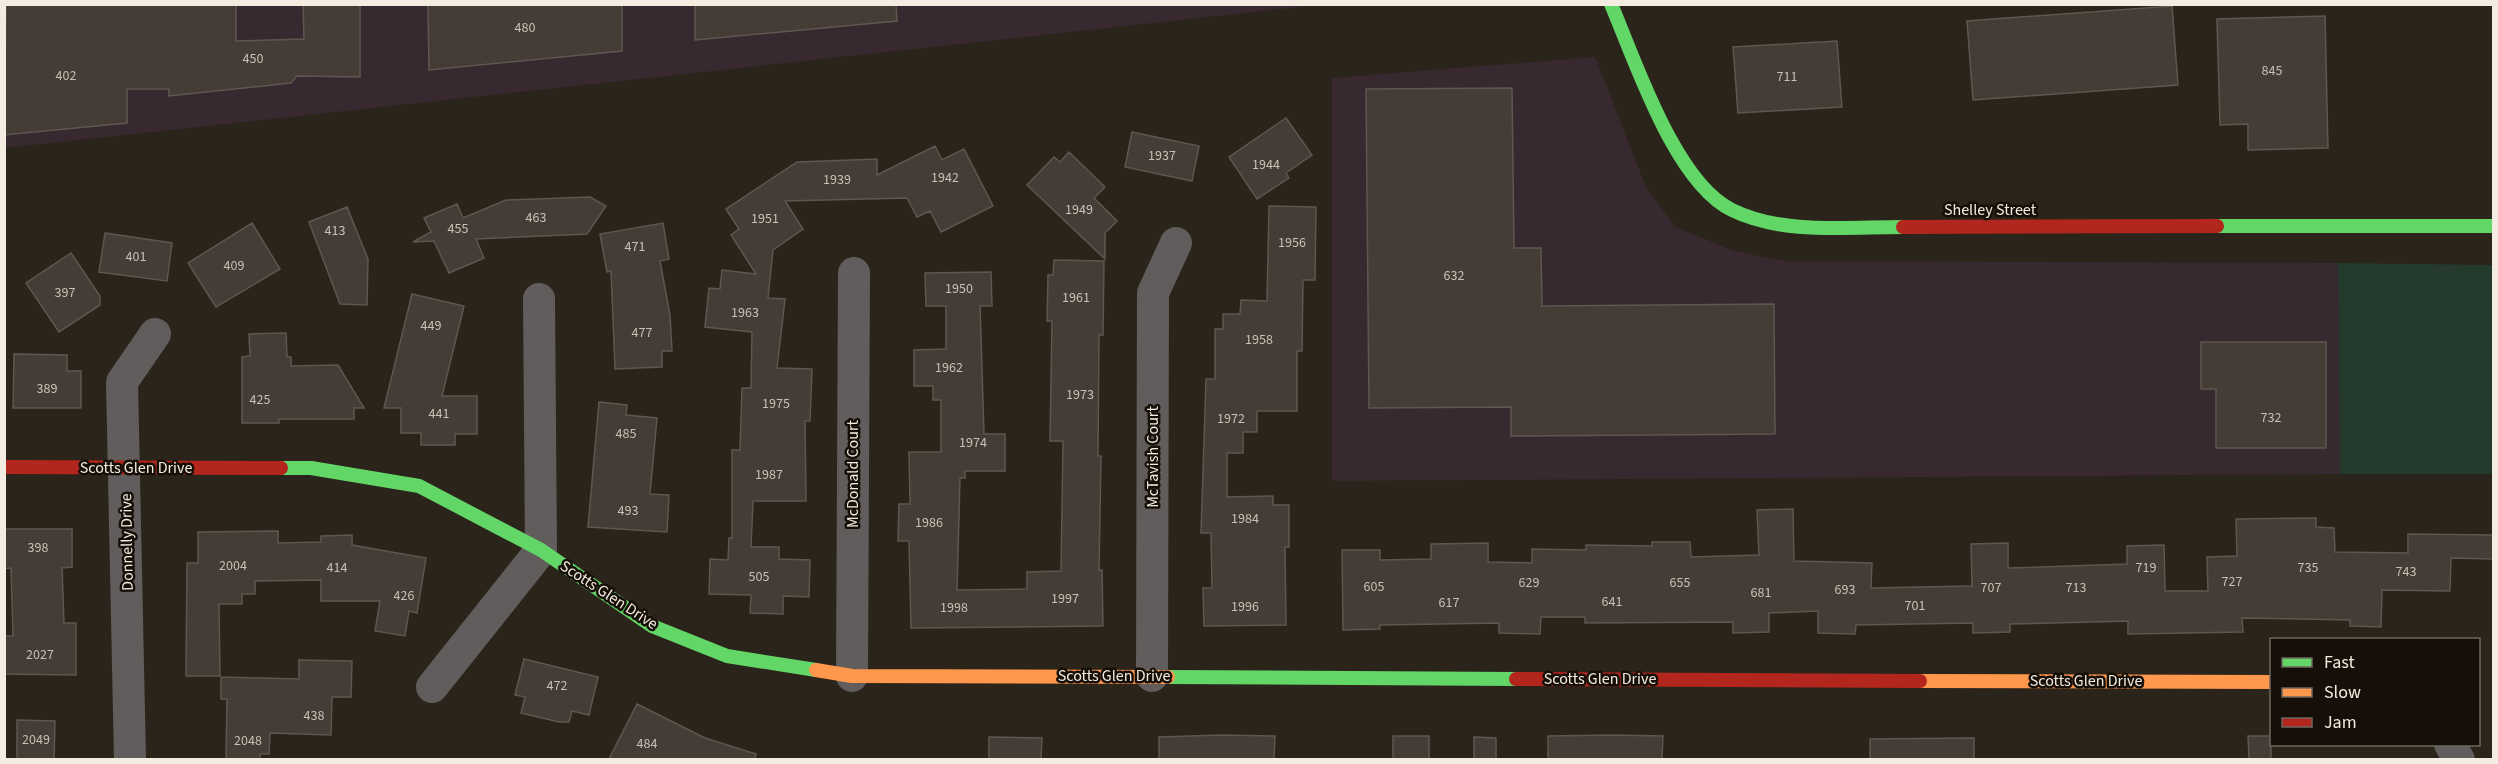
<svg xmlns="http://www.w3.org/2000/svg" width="2498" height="764" font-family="'Source Sans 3',sans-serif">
<rect width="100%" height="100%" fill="#2b241a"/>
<!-- industrial -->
<path fill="#38282f" d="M4,5h1315l-1314,143z
M1595,57l51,130 28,39 57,24 52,11 555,2 2,211 -1008,7v-403z"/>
<!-- green -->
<path fill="#243a2c" d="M2338,263l155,2v209h-153z"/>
<!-- building -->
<path fill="#443c35" stroke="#5e5750" stroke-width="1.5" d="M6,4h230v37l68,-2 -1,-35h57v73l-63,-1 -6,7 -122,13v-7h-42v34l-123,12z
M428,4h194v47l-193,19z
M695,4h201l1,17 -202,19z
M2172,6l6,79 -205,15 -6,-79z
M2325,16l3,132 -80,2v-26l-28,1 -3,-106z
M1837,41l5,66 -104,6 -5,-66z
M1512,88l2,160h27l1,58 232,-2 1,130 -264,2v-29l-142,1 -3,-319z
M1286,118l26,37 -26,18 3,5 -32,21 -28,-42z
M1132,132l67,14 -7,35 -67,-14z
M935,146l7,14 22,-11 29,57 -52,26 -11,-21 -13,6 -10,-19 -122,3 18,28 -30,21 -5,48 17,1 -8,69 35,1 -2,52h-5l1,80h-53l-2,46h28v12l31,1 -1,37 -26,-1v18l-33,-1 1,-18 -42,-1 1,-35 18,1 1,-22h3v-88h8l2,-62h9l1,-56 -47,-5 4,-39 11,1 2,-19 34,4 -25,-39 8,-6 -13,-20 71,-47 80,-3v16z
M1069,152l36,35 -11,11 23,23 -12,12v26l-78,-74 27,-28 6,5z
M590,197l16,9 -19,28 -111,5 8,19 -35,15 -15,-32 -21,1 18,-10 -7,-14 33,-14 6,14 43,-18z
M1269,206l47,1 -1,73h-12l-1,71h-5v60h-40v21h-14v21h-16v44l46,-1v9h16v42h-4l1,78 -82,1 -1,-38h9l-1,-55h-10l5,-154h9v-50h8v-15h17l1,-14 26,1z
M347,207l21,52 -1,46 -27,-1 -31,-82z
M252,223l28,46 -64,38 -28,-44z
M663,223l6,36 -9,2 10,54 2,36h-10v16l-47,2 -4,-98 -4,1 -7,-38z
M105,233l67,10 -5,38 -68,-9z
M71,253l29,43v9l-41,27 -33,-49z
M1054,260l50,1 -1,74h-4l-1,121h3l-2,114h3l1,56 -192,2 -2,-87h-11l1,-37h11l-1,-52h32v-52h-8v-14h-19v-36l32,-1v-43h-20l-1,-33 66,-1 1,34h-12l4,128h21v37h-40v7h-5l-3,112 70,-1v-17l34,-1 2,-130h-13l2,-120h-5l1,-46h5z
M412,294l52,12 -22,90h35v38h-22v11h-34v-12h-20v-25h-17z
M286,333l1,24h4v9l47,-1 26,43h-10v11h-75v4h-37v-66l8,-1 -1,-22z
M2201,342h125v106h-110v-59h-15z
M14,354l53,1v16h14v37h-68z
M599,402l28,3 -1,10 31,3 -7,76 19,1 -2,37 -79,-5z
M1793,509l1,52 78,2 -1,25 101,-2 -1,-42 37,-1v25l119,-4v-18l37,-1 1,46h43l-1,-34 30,-1 -1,-37 80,-1v9l18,1 1,24 73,1v-19l85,1v24l-42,-1 -1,33 -68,-1 -1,37 -31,-1v-6l-108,-2 1,14 -115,2v-13l-118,3v8l-37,1v-10l-117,2 -1,9 -37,-1v-22l-49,2v19l-36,1v-11l-148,1v-6h-44l-1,17 -41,-1v-10l-119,2v4l-37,1 -1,-80h38v10l51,-1v-15l57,-1v19l44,1v-14l54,1v-5l66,1v-4h38l1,15 68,-2 -2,-45z
M4,529h68v38l-10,1 2,55h12v52l-72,-1v-38h9l-2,-68 -7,1z
M278,531v12l43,-1v-6l31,-1v10l74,13 -9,55 -8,-2 -4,25 -30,-5 5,-30h-59v-21l-66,1v13h-13v10h-23l1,72h-34l1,-113h11v-31z
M524,659l74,18 -9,38 -17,-4 -3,11h-10l-38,-9 4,-16 -10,-2z
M299,660l53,1 -1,36h-19l-1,38 -61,-2 -1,21h-9v5h-34l1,-60h-6v-22l78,2z
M637,704l68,34 51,16 -1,5h-146z
M17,720l38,1 -1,38h-37z
M1222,735l53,1 -1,23h-115v-22z
M1612,735l51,1 -1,23h-114v-23z
M1393,736h36v23h-36z
M2248,736h23v23h-22z
M989,737l53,1 -1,21h-52z
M1474,737l22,1v21h-22z
M1974,738v21h-104v-20z"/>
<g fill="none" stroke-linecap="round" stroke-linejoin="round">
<!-- street -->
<path stroke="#615d5c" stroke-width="32" d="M852,676l2,-403
M1152,676l1,-383 23,-50
M432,687l109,-137 -2,-251
M2450,744l9,16
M130,760l-8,-378 33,-48"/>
<!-- fast -->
<path stroke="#63d668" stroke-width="14" d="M1611,4c24,56 64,179 121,206 51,25 115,17 171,17
M2217,226h277
M281,468h30l108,18 122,64 111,76 75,30 89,14
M1168,677l348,2"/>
<!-- slow -->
<path stroke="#ff974d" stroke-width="14" d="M816,670l36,6 316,1
M1920,681l352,1"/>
<!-- jam -->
<path stroke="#b3261e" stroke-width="14" d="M1903,227l314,-1
M4,467l277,1
M1516,679l404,2"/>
</g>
<g text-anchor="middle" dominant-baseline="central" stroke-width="5" stroke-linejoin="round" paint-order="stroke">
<!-- number labels -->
<g font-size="14" fill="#c8c0b6">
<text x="525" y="28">480</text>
<text x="253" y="59">450</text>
<text x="2272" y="71">845</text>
<text x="66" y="76">402</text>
<text x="1787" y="77">711</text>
<text x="1162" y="156">1937</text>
<text x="1266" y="165">1944</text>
<text x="945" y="178">1942</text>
<text x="837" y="180">1939</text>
<text x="1079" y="210">1949</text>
<text x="536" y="218">463</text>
<text x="765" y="219">1951</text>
<text x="458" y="229">455</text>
<text x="335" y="231">413</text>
<text x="1292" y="243">1956</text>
<text x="635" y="247">471</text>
<text x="136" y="257">401</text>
<text x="234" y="266">409</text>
<text x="1454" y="276">632</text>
<text x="959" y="289">1950</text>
<text x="65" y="293">397</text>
<text x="1076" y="298">1961</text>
<text x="745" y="313">1963</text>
<text x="431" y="326">449</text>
<text x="642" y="333">477</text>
<text x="1259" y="340">1958</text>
<text x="949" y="368">1962</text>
<text x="47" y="389">389</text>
<text x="1080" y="395">1973</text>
<text x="260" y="400">425</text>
<text x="776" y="404">1975</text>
<text x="439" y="414">441</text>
<text x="2271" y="418">732</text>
<text x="1231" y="419">1972</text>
<text x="626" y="434">485</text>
<text x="973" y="443">1974</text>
<text x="769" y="475">1987</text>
<text x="628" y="511">493</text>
<text x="1245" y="519">1984</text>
<text x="929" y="523">1986</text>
<text x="38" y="548">398</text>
<text x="233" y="566">2004</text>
<text x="337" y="568">414</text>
<text x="2146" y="568">719</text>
<text x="2308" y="568">735</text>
<text x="2406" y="572">743</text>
<text x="759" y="577">505</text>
<text x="2232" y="582">727</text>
<text x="1529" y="583">629</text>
<text x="1680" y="583">655</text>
<text x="1374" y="587">605</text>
<text x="1991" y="588">707</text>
<text x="2076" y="588">713</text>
<text x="1845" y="590">693</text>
<text x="1761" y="593">681</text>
<text x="404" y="596">426</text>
<text x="1065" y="599">1997</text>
<text x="1612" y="602">641</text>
<text x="1449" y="603">617</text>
<text x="1915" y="606">701</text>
<text x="1245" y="607">1996</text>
<text x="954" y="608">1998</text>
<text x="40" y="655">2027</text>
<text x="557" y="686">472</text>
<text x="314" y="716">438</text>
<text x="36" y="740">2049</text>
<text x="248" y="741">2048</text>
<text x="647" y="744">484</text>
</g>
<!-- street labels -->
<g font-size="16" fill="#f4ece1" stroke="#150f08">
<text x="1990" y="210">Shelley Street</text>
<text transform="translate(1153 457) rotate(-90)">McTavish Court</text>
<text x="136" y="468">Scotts Glen Drive</text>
<text transform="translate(853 474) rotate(-90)">McDonald Court</text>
<text transform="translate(127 542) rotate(-91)">Donnelly Drive</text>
<text transform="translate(609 595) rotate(33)">Scotts Glen Drive</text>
<text x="1114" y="676">Scotts Glen Drive</text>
<text x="1600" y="679">Scotts Glen Drive</text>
<text x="2086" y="681">Scotts Glen Drive</text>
</g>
</g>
<!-- border -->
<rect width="2498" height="764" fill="none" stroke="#f4ece1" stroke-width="12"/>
<!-- legend -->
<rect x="2270" y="638" width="210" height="108" fill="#150f08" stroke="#6e675f" stroke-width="1.5"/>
<rect x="2282" y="658" width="30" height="9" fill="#63d668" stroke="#6e675f" stroke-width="1.5"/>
<text x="2324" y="668" font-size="18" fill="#f4ece1">Fast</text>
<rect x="2282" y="688" width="30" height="9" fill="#ff974d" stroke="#6e675f" stroke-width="1.5"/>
<text x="2324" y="698" font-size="18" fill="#f4ece1">Slow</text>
<rect x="2282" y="718" width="30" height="9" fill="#b3261e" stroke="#6e675f" stroke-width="1.5"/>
<text x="2324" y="728" font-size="18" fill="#f4ece1">Jam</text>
</svg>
